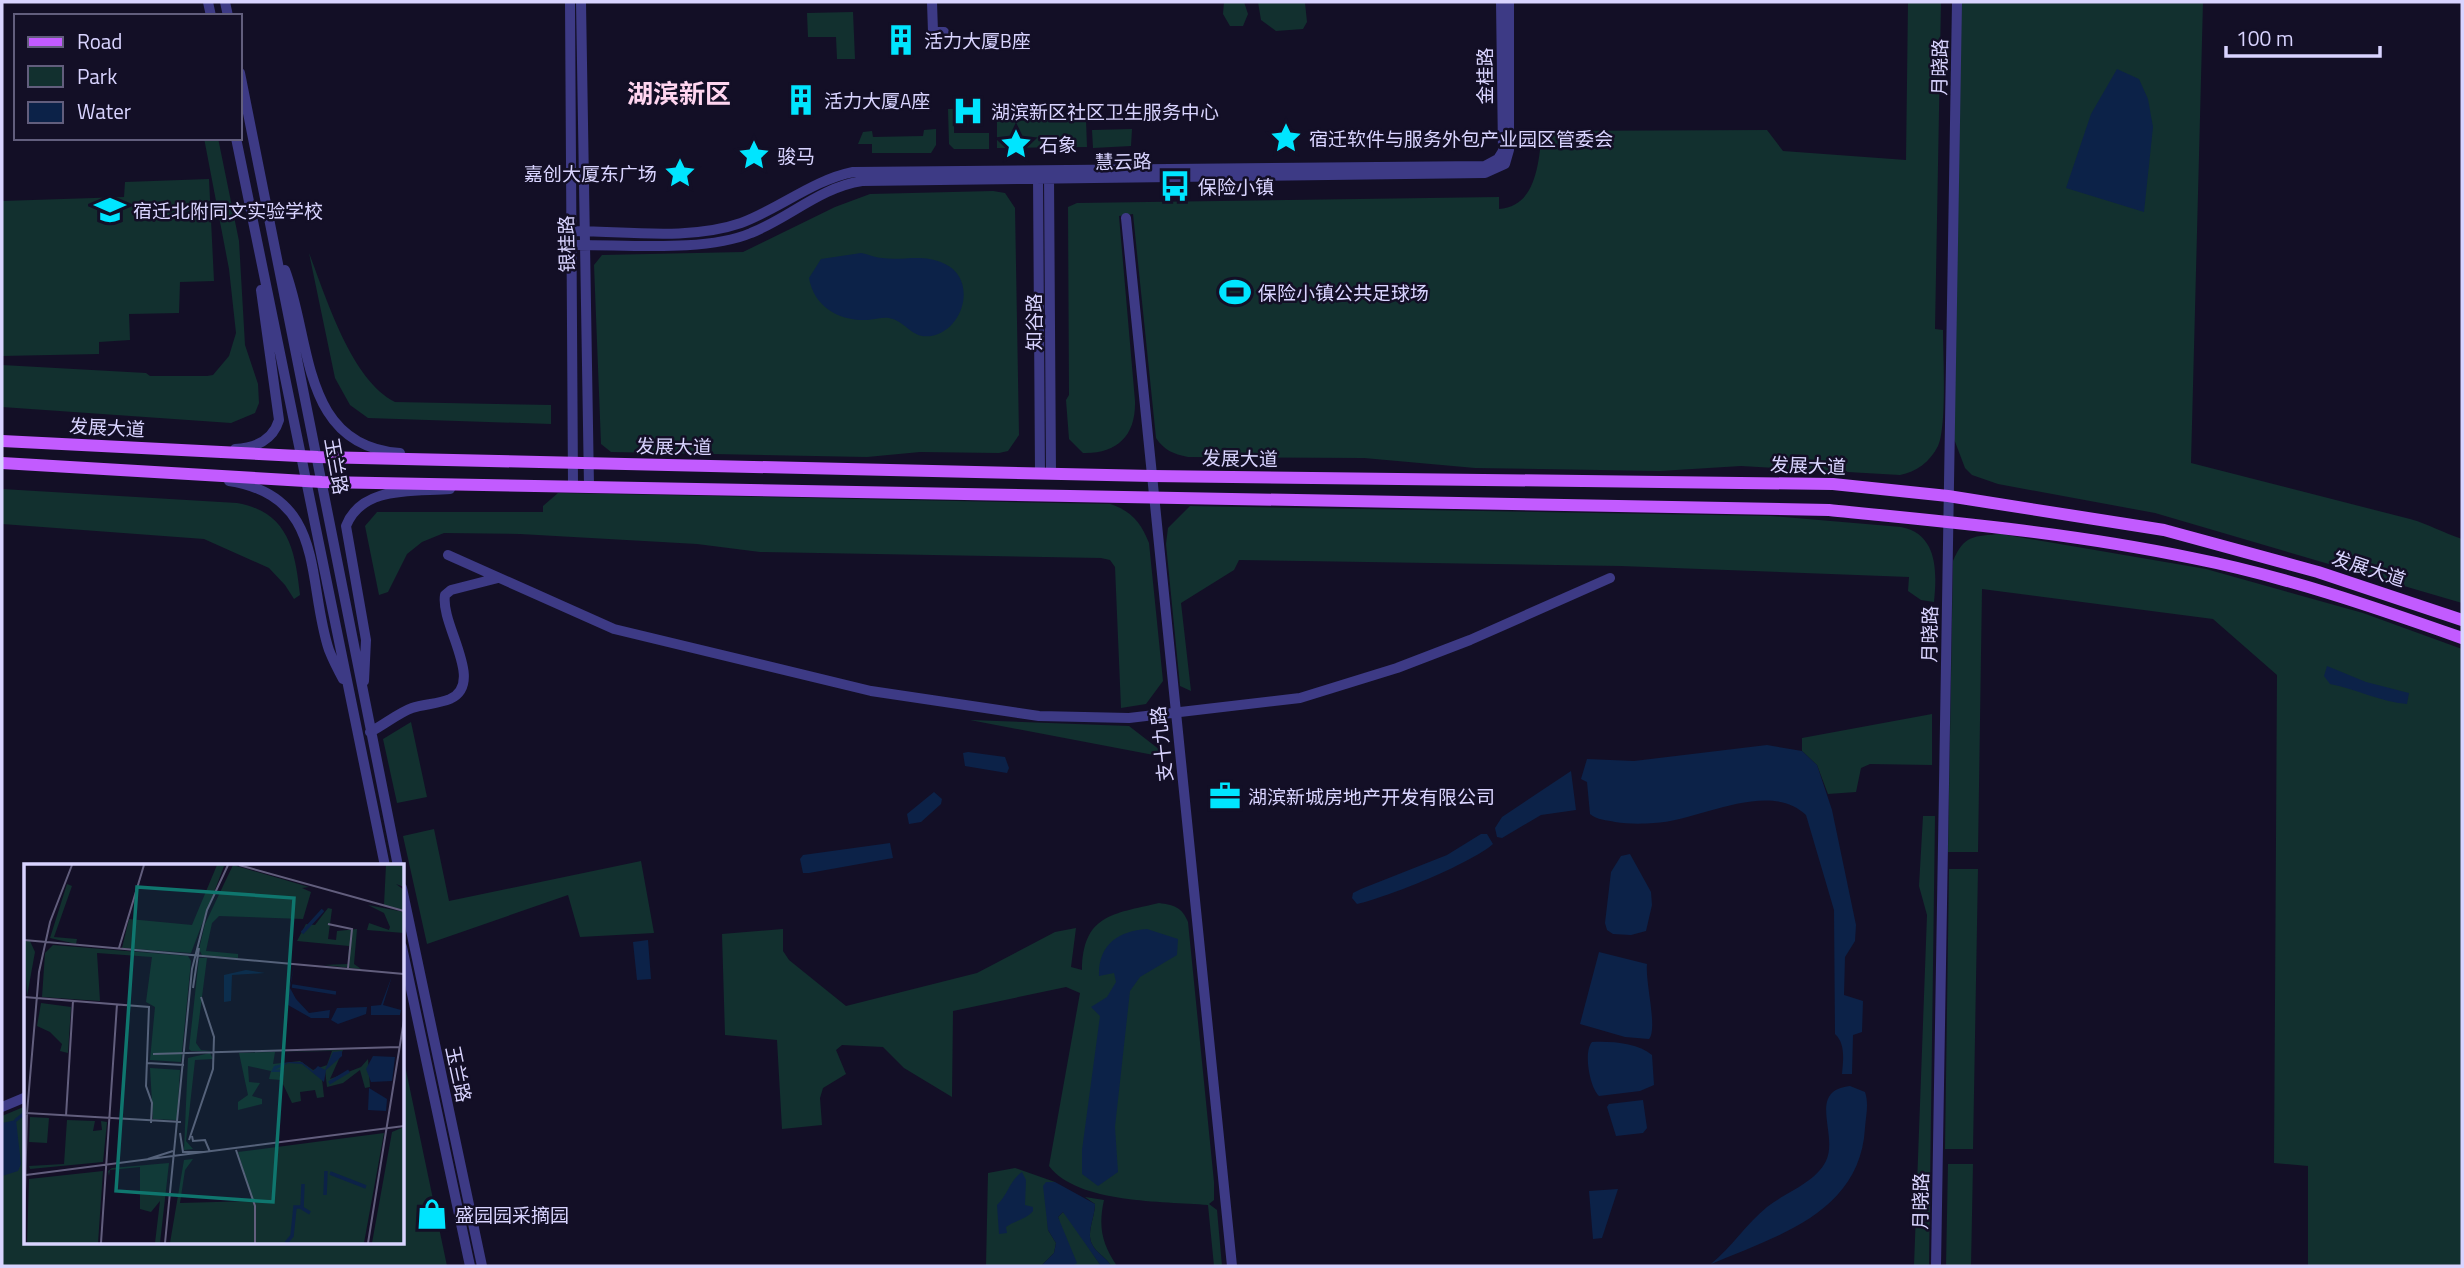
<svg xmlns="http://www.w3.org/2000/svg" width="2464" height="1268" font-family="'Titillium Web','Noto Sans SC',sans-serif">
<rect width="100%" height="100%" fill="#130f26"/>
<!-- green -->
<path fill="#12302f" d="M1224,2h20l4,12 -5,12h-13l-7,-12z
M1258,2l47,1 2,19 -4,7 -27,2 -15,-11z
M1908,2h33l-6,327 8,1c0,25 4,96 -5,116 -8,16 -22,26 -38,29l-159,-9 -81,5 -185,-3 -111,-10 -176,-1c-15,-3 -24,-7 -32,-19l-23,-224 -14,2 16,185c1,35 -18,53 -52,52l-14,-14 -3,-39 3,-5 -1,-188 9,-4 422,-6v12c38,-2 40,-49 43,-78l225,-1 16,21 123,9z
M1961,2h242l-12,461 219,56c19,5 33,14 52,20v64l-307,-90 -157,-29 -26,-9 -7,-7 -11,-29z
M853,12l2,47h-18l-1,-22h-28l-1,-24z
M948,109h6v24h35v16h-35l-5,-5z
M1086,120l1,27 -90,1v-27z
M936,129v16l-5,8h-59v-9h-14l5,-12 9,-1 1,6 50,-1 1,-6z
M1132,129l-1,17 -38,2 -1,-18z
M204,138h14l21,103 6,104 13,39 1,19 -4,10 -24,10 -229,-16v-42l144,8 4,3h57l6,-1 16,-19 7,-23 -7,-64z
M209,179l5,102 -34,1 -1,31 -50,1 1,26 -31,2v12l-97,2v-155l122,-4 1,-15z
M993,191l12,2 10,15 4,227 -11,16 -9,2 -79,-1 -53,5 -256,-5 -10,-8 -7,-179 8,-10 141,-3 92,-45 35,-13z
M309,253c17,44 42,127 86,149l156,3v19l-183,-6 -18,-13 -15,-27z
M2,489l235,14c51,9 58,46 63,92l-6,4 -9,-14 -16,-17 -65,-29 -202,-15z
M558,493l552,11c22,7 31,19 39,39l14,138 -17,23 -25,4 -6,-141 -5,-7 -9,-2 -341,-6 -63,-8 -177,-10 -76,-1 -22,9 -15,12 -19,38 -9,3 -14,-69 12,-14h166v-6z
M1190,506l581,10 130,11c37,7 36,45 33,75l-13,-2 -13,-9 1,-14 -288,-11 -382,-6 -5,10 -53,33 10,88 -11,-5 -14,-142 2,-16z
M2001,534l205,35 157,44 99,36v617h-154v-100l-34,-3 3,-488 -64,-56 -231,-30 -4,263h-30l5,-291c11,-26 21,-25 48,-27z
M1932,714v51l-62,-1 -9,4 -5,24 -28,2 -11,-29 -15,-14v-13z
M970,720l159,6 31,24 -1,6z
M411,722l16,75 -30,6 -14,-64z
M1923,816h12l-6,450h-15l13,-351 -8,-29z
M434,829l15,72 192,-40 13,72 -74,4 -12,-42 -141,49 -24,-108z
M1949,869h29l-5,280h-28z
M1159,903c15,2 23,4 29,19l26,260v18l-5,4 8,6 5,56h-8l-6,-61c-45,-4 -130,-1 -159,-39l31,-173 -14,-6 -113,24 -1,86 -48,-29 -21,-21 -41,-2 -6,5 10,24 -23,14 -3,10 2,27 -40,4 -5,-89 -52,-5 -3,-101 61,-5v22l6,9 57,46 131,-33 78,-41 21,-4 -5,39 11,3c1,-55 30,-56 77,-67z
M403,1056l44,210h-445v-150l24,-10v136h376z
M1948,1164h25l-2,102h-25z
M1015,1168l40,14h-9l2,48 8,13 -2,10 -13,13h-55l2,-93z
M1085,1197l19,3c-6,27 -2,44 13,66h-6c-5,-9 -15,-13 -19,-22 -6,-11 3,-27 3,-40z
M1063,1212l5,4 33,50h-38h9l-14,-49z"/>
<!-- water -->
<path fill="#0c2248" d="M2117,69l22,10 9,20 5,28 -9,85 -78,-24 25,-74z
M861,253c7,1 14,5 21,5 22,3 41,-5 63,6 32,15 20,66 -14,72 -20,3 -25,-15 -42,-18 -7,-1 -15,2 -22,2 -28,1 -53,-13 -58,-42l12,-19z
M2327,666l39,16 43,11 -2,11c-27,-2 -50,-15 -77,-20l-6,-8z
M1767,745l35,6 15,14 15,45 24,115 -1,16 -10,16 -1,38 19,6 -1,31 -9,3 -1,39h-10c1,-13 4,-30 -7,-40l-1,-124 -28,-95c-38,-36 -107,6 -152,8 -12,1 -27,1 -39,-1 -8,-2 -18,-2 -25,-8l-3,-32 -6,-3 6,-20 47,2z
M968,752l37,5 4,11 -2,5 -42,-7 -2,-13z
M1571,771l5,39 -35,5 -39,23 -5,-1 -2,-9 7,-11z
M934,792l8,7 -1,5 -20,18 -12,2 -2,-10z
M1481,834h6l6,10c-23,20 -105,53 -136,60l-5,-6 1,-5 8,-4 86,-34z
M890,843l3,15 -84,15h-6l-3,-14 3,-4z
M1630,854l21,38 1,13 -6,26 -15,4 -18,-1 -6,-4 -2,-7 6,-51 10,-16z
M1147,929l31,10 -1,16 -37,22 -10,14 -15,136 3,45 -20,14 -16,-12v-24l18,-134 -9,-9 16,-10 9,-15 -2,-9 -15,3c-1,-31 19,-45 48,-47z
M648,940l3,39 -14,1 -4,-38z
M1599,952l48,12c-2,19 11,64 2,75l-24,-2 -45,-13z
M1592,1042c19,-1 46,1 60,13l2,30 -14,6 -41,5c-9,-8 -16,-44 -7,-54z
M1850,1086l15,6c4,12 1,23 0,36 -5,85 -88,108 -154,136 21,-17 35,-40 56,-57 19,-15 48,-24 59,-46 13,-27 -20,-70 24,-75z
M1643,1100l4,28 -4,5 -27,3 -9,-29 2,-3z
M16,1120l5,44 -3,7 -16,5v-53z
M1022,1172l4,8 -1,25 8,2v4c-6,8 -19,10 -27,16l1,6 -8,1 -2,-29c11,-10 12,-24 25,-33z
M1046,1182h9l40,22c0,13 -9,29 -3,40 4,9 14,13 19,22h-10l-38,-54 -5,5 19,46 -5,3h-31l13,-13 2,-10 -8,-13 -5,-44z
M1618,1189l-16,49 -9,1 -4,-48z"/>
<g fill="none" stroke-linecap="round" stroke-linejoin="round">
<!-- stream -->
<path stroke="#0c2248" stroke-width="3.5" d="M16,1120l10,-8"/>
<!-- minor -->
<path stroke="#3d3a85" stroke-width="10" d="M208,2l3,14
M225,2l3,14
M570,2l3,484
M581,2l8,484
M932,2l1,30h11
M240,73l158,793
M236,138l149,728
M1038,177l2,297
M1049,177l2,297
M1126,218l106,1048
M570,231c54,0 119,10 171,-8 38,-14 72,-43 112,-51l632,-6 13,-7 5,-8 -2,-149
M570,245c52,-1 134,8 181,-12 38,-15 70,-46 111,-52l623,-8 20,-9 4,-14v-148
M285,270c27,72 16,176 115,183
M235,449c20,-1 38,-9 44,-29l-18,-130
M229,481c98,15 77,100 100,169 4,10 9,20 14,29
M448,555l166,74 257,62 168,25 90,2 171,-20 97,-30 73,-28 140,-62
M364,681l2,-41 -20,-114c16,-41 68,-34 104,-37
M370,732c14,-7 28,-19 42,-24 12,-4 26,-4 38,-9 36,-16 -10,-74 -5,-104l6,-5 47,-12
M402,888l80,378
M402,947l68,319
M2,1107l24,-10
M1936,1266l21,-1264"/>
<!-- major -->
<path stroke="#c25bff" stroke-width="12" d="M2,441l316,16 834,19 681,8 115,12 216,34 154,42 144,48
M2,463l320,19 1507,28c122,12 243,23 363,48 92,18 182,49 270,80"/>
</g>
<!-- icons -->
<defs>
<symbol id="building-bare" viewBox="-9 -9 18 18"><path d="M-4-6H4V6H1V3H-1V6H-4ZM-2.5-4.3h1.7v1.8h-1.7ZM.8-4.3h1.7v1.8H.8ZM-2.5-1h1.7V.8h-1.7ZM.8-1h1.7V.8H.8Z" fill="#00e5ff" stroke="#130f26" stroke-width="2.5" paint-order="stroke"/></symbol>
<symbol id="hospital-bare" viewBox="-9 -9 18 18"><path d="M-5-5h3v3.5h4V-5h3V5h-3V1.5h-4V5h-3Z" fill="#00e5ff" stroke="#130f26" stroke-width="2.5" paint-order="stroke"/></symbol>
<symbol id="sight-bare" viewBox="-9 -9 18 18"><path d="M0-6L1.8-2.2L6-1.7L2.9 1.2L3.7 5.4L0 3.3L-3.7 5.4L-2.9 1.2L-6-1.7L-1.8-2.2Z" fill="#00e5ff" stroke="#130f26" stroke-width="2.5" paint-order="stroke"/></symbol>
<symbol id="bus-bare" viewBox="-9 -9 18 18"><path d="M-5-6H5V4H4V6H2V4H-2V6H-4V4H-5ZM-3.5-4V0h7V-4ZM-3.5 1.2v1.5H-2V1.2ZM2 1.2v1.5H3.5V1.2Z" fill="#00e5ff" stroke="#130f26" stroke-width="2.5" paint-order="stroke"/></symbol>
<symbol id="school-bare" viewBox="-9 -9 18 18"><path d="M0-5L7-2L0 1L-7-2ZM-4 1L0 2.5L4 1V4Q0 6-4 4Z" fill="#00e5ff" stroke="#130f26" stroke-width="2.5" paint-order="stroke"/></symbol>
<symbol id="stadium-bare" viewBox="-9 -9 18 18"><path d="M0-5a6.5 5 0 1 0 0 10a6.5 5 0 1 0 0-10ZM-3.5-1.8h7v3.6h-7Z" fill="#00e5ff" stroke="#130f26" stroke-width="2.5" paint-order="stroke"/></symbol>
<symbol id="office-bare" viewBox="-9 -9 18 18"><path d="M-6-3h4V-5.5h4V-3h4V5H-6ZM-1-4.5V-3h2v-1.5ZM-6 0V1H6V0Z" fill="#00e5ff" stroke="#130f26" stroke-width="2.5" paint-order="stroke"/></symbol>
<symbol id="shop-bare" viewBox="-9 -9 18 18"><path d="M-5-2.5h2.3a2.7 3.5 0 0 1 5.4 0H5L5.5 6h-11ZM-1.5-2.5h3a1.5 2.3 0 0 0-3 0Z" fill="#00e5ff" stroke="#130f26" stroke-width="2.5" paint-order="stroke"/></symbol>
</defs>
<g fill-rule="evenodd">
<use href="#building-bare" x="879" y="18" width="44" height="44"/>
<use href="#building-bare" x="779" y="78" width="44" height="44"/>
<use href="#hospital-bare" x="946" y="89" width="44" height="44"/>
<use href="#sight-bare" x="1264" y="116" width="44" height="44"/>
<use href="#sight-bare" x="994" y="122" width="44" height="44"/>
<use href="#sight-bare" x="732" y="133" width="44" height="44"/>
<use href="#sight-bare" x="658" y="151" width="44" height="44"/>
<use href="#bus-bare" x="1153" y="164" width="44" height="44"/>
<use href="#school-bare" x="88" y="188" width="44" height="44"/>
<use href="#stadium-bare" x="1213" y="270" width="44" height="44"/>
<use href="#office-bare" x="1203" y="774" width="44" height="44"/>
<use href="#shop-bare" x="410" y="1192" width="44" height="44"/>
</g>
<g text-anchor="middle" dominant-baseline="central" stroke-width="5" stroke-linejoin="round" paint-order="stroke">
<!-- poi labels -->
<g font-size="19" fill="#d9d4ff" stroke="#130f26" text-anchor="start">
<text x="924" y="40">活力大厦B座</text>
<text x="824" y="100">活力大厦A座</text>
<text x="991" y="111">湖滨新区社区卫生服务中心</text>
<text x="1309" y="138">宿迁软件与服务外包产业园区管委会</text>
<text x="1039" y="144">石象</text>
<text x="777" y="155">骏马</text>
<text x="657" y="173" text-anchor="end">嘉创大厦东广场</text>
<text x="1198" y="186">保险小镇</text>
<text x="133" y="210">宿迁北附同文实验学校</text>
<text x="1258" y="292">保险小镇公共足球场</text>
<text x="1248" y="796">湖滨新城房地产开发有限公司</text>
<text x="455" y="1214">盛园园采摘园</text>
</g>
<!-- street labels -->
<g font-size="19" fill="#d9d4ff" stroke="#130f26">
<text transform="translate(1939 67) rotate(-89)">月晓路</text>
<text transform="translate(1484 76) rotate(-90)">金桂路</text>
<text transform="translate(1123 161) rotate(-1)">慧云路</text>
<text transform="translate(566 244) rotate(-91)">银桂路</text>
<text transform="translate(1033 322) rotate(-90)">知谷路</text>
<text transform="translate(107 427) rotate(3)">发展大道</text>
<text transform="translate(674 446) rotate(1)">发展大道</text>
<text transform="translate(1240 458) rotate(1)">发展大道</text>
<text transform="translate(1808 465) rotate(2)">发展大道</text>
<text transform="translate(337 466) rotate(80)">玉兰路</text>
<text transform="translate(2369 568) rotate(18)">发展大道</text>
<text transform="translate(1929 634) rotate(-89)">月晓路</text>
<text transform="translate(1161 744) rotate(-96)">支十九路</text>
<text transform="translate(459 1074) rotate(78)">玉兰路</text>
<text transform="translate(1920 1201) rotate(-89)">月晓路</text>
</g>
<!-- district labels -->
<g font-size="26" font-weight="bold" fill="#ffd6f0" stroke="#130f26">
<text x="679" y="93">湖滨新区</text>
</g>
</g>
<!-- overview -->
<g transform="translate(24 864)">
<rect width="380" height="380" fill="#130f26"/>
<path d="M193,1l7,1 -33,87 -69,-5 7,-29 63,6zM209,1l76,22 -7,1 9,4 -8,27 -84,-3 -7,7 -6,28 32,3v4l-36,-3 -3,-6 6,-25zM362,1l18,1v21l-8,-3 8,6v20l-20,-5zM43,20l5,2 -18,51 23,2 -1,5 -26,-6zM344,41l36,7v21l-37,-3 2,-7 20,7 1,-3 -6,-14zM304,44l4,1 -4,30 8,1 1,-9 20,-2 -3,35 7,5 -37,-4 24,-1 1,-18 -52,-5 9,-17 9,1zM0,76l6,1 5,11 -8,44zM29,81l135,11 3,5 -10,101 -31,-2 5,-53 -9,-5 6,-45 -55,-4 3,48 -58,-4 3,-44zM175,94h8l-11,85 5,7 10,1h-20l-2,-2zM17,139l30,4 -3,46 -8,-2 2,-7 -12,-12 -13,-6zM319,186l-13,29 31,-12 7,-8 2,28 -5,1 -5,-18 -17,13 -16,4 -2,-17 -12,1 -8,-7 17,15 2,18 -7,1 -2,-8 -15,2 1,9 -9,2 -11,-23 -12,-1 2,-8 -23,-5 1,16 11,1 -8,13 10,3v5l-24,6v-8l10,-7 -9,-42zM308,187l-5,14 -14,5 -13,-9 -27,3 2,-12zM186,189l3,6 -18,1 -9,81 7,8 -9,1 4,-92zM126,204l30,2 -3,50 -24,-1zM6,253l19,1 -2,25 -18,-1zM43,256l28,1 -2,10 9,-1 -1,-9 6,1 -4,40 -73,7 -1,-3 35,-2zM380,263v116h-32l20,-111zM360,269l-20,110h-194l14,-83 9,-1 -8,11 -5,33 73,-2 -15,-49zM145,299l-9,80h-5l5,-42 -9,11 -11,-3v-42l-30,3 -1,6 -1,-5 4,-3zM79,307l-5,72h-71l2,-64z" fill="#12302f" fill-rule="evenodd"/>
<path d="M270,102l-4,22 6,11 13,14 21,-3 -1,8h-18l-23,-13 -1,-6zM222,106l19,3 -33,2 -1,26 -7,1v-27zM368,112l-9,29 18,5 -1,5h-29v-9l10,-1zM343,143l-1,7 -28,10 -7,-4 6,-12zM309,188l9,-1v5l-16,14 -2,12 -22,-18 -14,-1 -13,7 6,-1 3,9 -4,-6h-9l3,-6 15,-4h13l11,9 5,-5 7,4zM349,192l22,1 -3,24 -21,1 -5,-13zM345,224l18,11 -1,12 -18,-1z" fill="#0c2248"/>
<path fill="none" stroke="#0c2248" stroke-width="3.5" d="M278,69l21,-23M268,122l44,7M305,219l20,-12M306,309l36,14M279,320l-1,24 8,5M301,331l1,-24M262,379l6,-7 3,-29h7"/>
<path fill="none" stroke="#625e7d" stroke-width="2" d="M215,1l165,46M304,60l24,5 -4,39M0,76l380,34M95,84l25,-83M169,124l6,-40M0,133l125,10 -3,79 6,17 -1,20M129,190l246,-7M123,199l37,2M2,249l155,9M42,252l7,-115M156,269l3,19h22M168,272l1,5 12,-1 5,12M165,276l24,-71 1,-32 -13,-40M212,286l19,56v37M124,295l25,-8M2,311l378,-49M0,369l3,-120 12,-141 11,-50 22,-57M77,379l16,-239M141,379l27,-274 15,-59 21,-45M344,379l36,-223"/>
<path fill="#0f766e" fill-opacity="0.15" stroke="#0f766e" stroke-width="3.5" d="M113,23l157,11 -21,304 -157,-11z"/>
<rect width="380" height="380" fill="none" stroke="#d9d4ff" stroke-width="3.5"/>
</g>
<!-- border -->
<rect width="2464" height="1268" fill="none" stroke="#d9d4ff" stroke-width="7"/>
<!-- legend -->
<rect x="14" y="14" width="228" height="126" fill="#130f26" stroke="#625e7d" stroke-width="2"/>
<rect x="28" y="37" width="35" height="10" fill="#c25bff" stroke="#625e7d" stroke-width="2"/>
<text x="77" y="49" font-size="21" fill="#d9d4ff">Road</text>
<rect x="28" y="66" width="35" height="21" fill="#12302f" stroke="#625e7d" stroke-width="2"/>
<text x="77" y="84" font-size="21" fill="#d9d4ff">Park</text>
<rect x="28" y="102" width="35" height="21" fill="#0c2248" stroke="#625e7d" stroke-width="2"/>
<text x="77" y="119" font-size="21" fill="#d9d4ff">Water</text>
<!-- scale -->
<path d="M2226 46v10h154v-10" fill="none" stroke="#d9d4ff" stroke-width="3.5"/>
<text x="2236" y="46" font-size="21" fill="#d9d4ff" stroke="#130f26" stroke-width="5" paint-order="stroke">100 m</text>
</svg>
